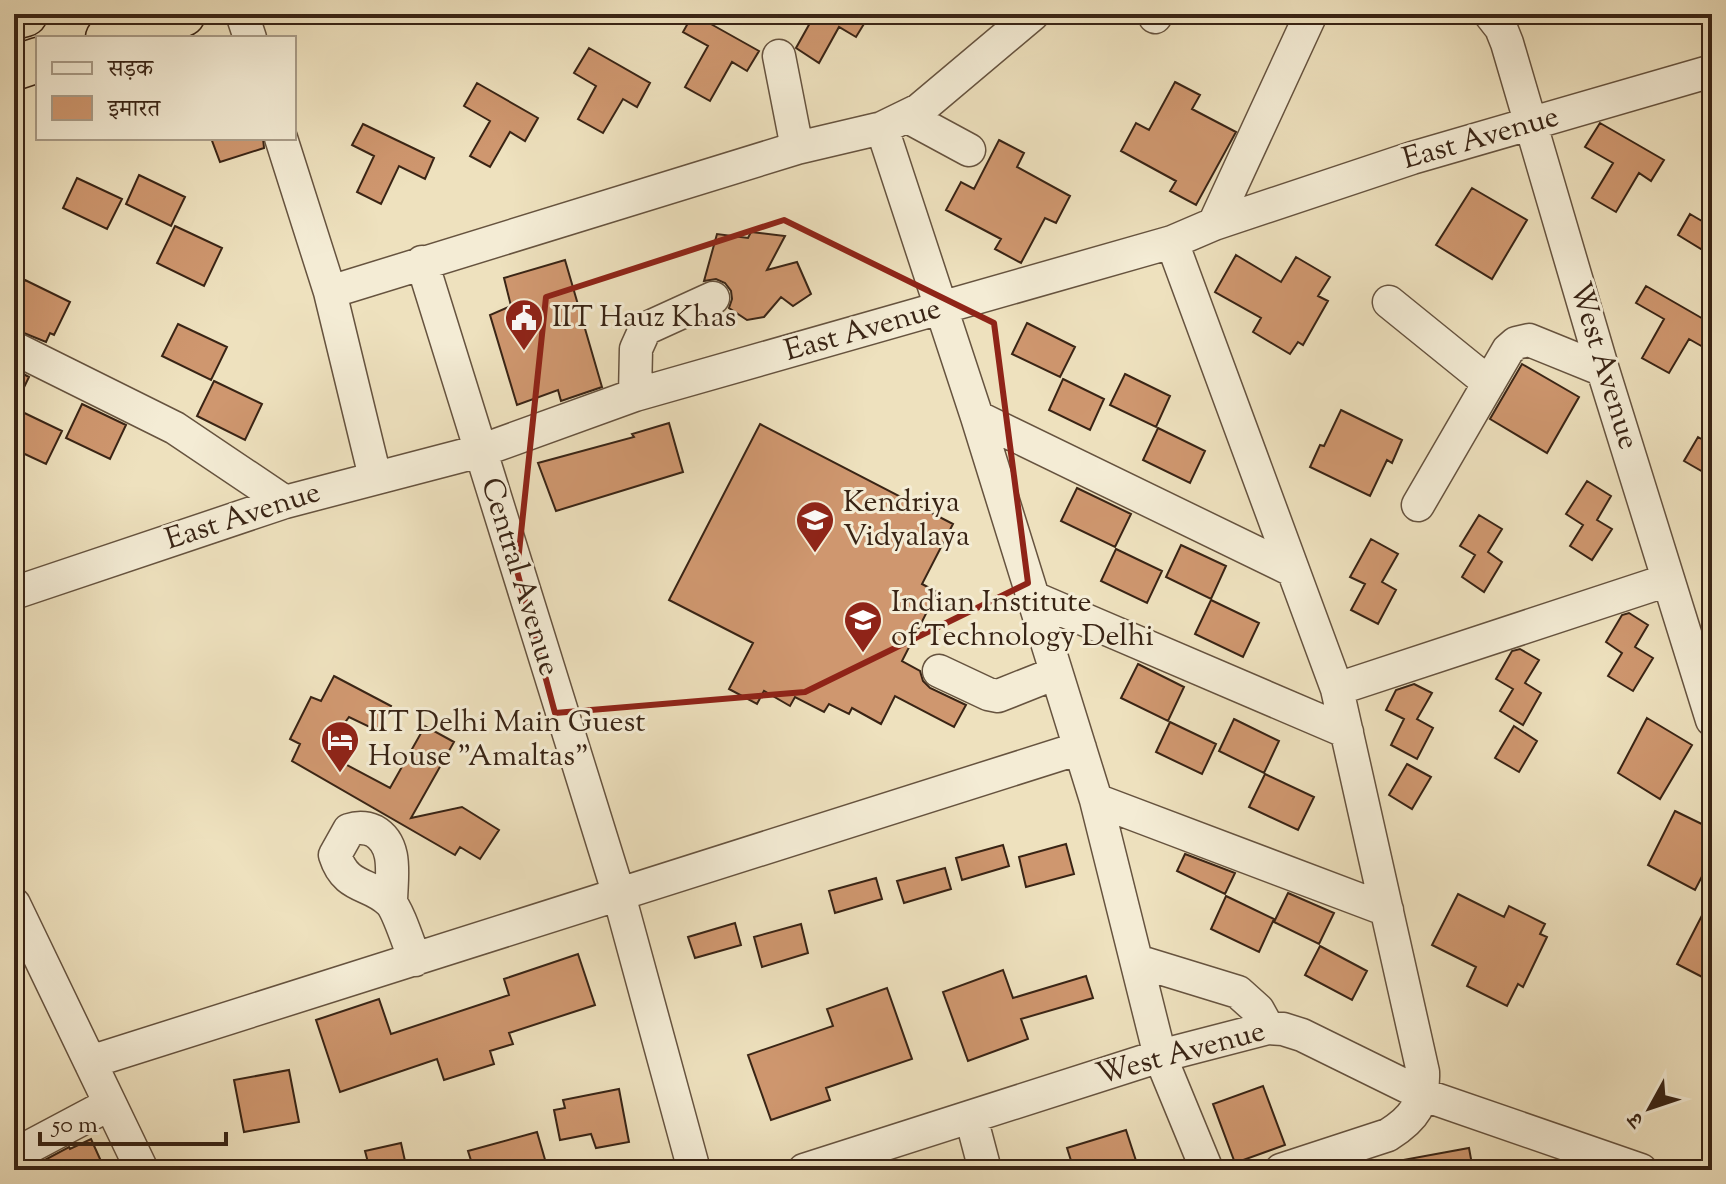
<svg xmlns="http://www.w3.org/2000/svg" width="1726" height="1184" font-family="'Sorts Mill Goudy','Noto Serif Devanagari',serif">
<rect width="100%" height="100%" fill="#eee1be"/>
<filter id="stains"><feTurbulence type="fractalNoise" baseFrequency=".0025" numOctaves="4"/><feColorMatrix values="0 0 0 0 .2 0 0 0 0 .09 0 0 0 0 .02 0 0 0 .5 -.17"/></filter>
<radialGradient id="worn" r=".72"><stop offset=".6" stop-color="#630" stop-opacity="0"/><stop offset="1" stop-color="#630" stop-opacity=".3"/></radialGradient>
<!-- building -->
<path fill="#cf976f" stroke="#392415" stroke-width="2" d="M693,14l66,37 -12,20 -15,-9 -22,39 -25,-14 23,-41 -25,-14z
M815,14h55l-14,23 -17,-10 -20,36 -23,-15z
M589,48l61,35 -13,24 -14,-8 -20,34 -25,-14 18,-33 -22,-13z
M1175,82l25,13 -8,14 44,23 -40,73 -26,-14 6,-10 -55,-30 15,-28 13,7z
M477,83l61,35 -13,23 -15,-9 -20,35 -20,-11 20,-35 -26,-15z
M1600,123l64,37 -13,21 -12,-8 -23,39 -24,-14 21,-35 -28,-16z
M363,124l71,34 -9,21 -26,-13 -18,38 -24,-12 17,-36 -22,-11z
M211,138h52l1,10 -44,14z
M999,140l25,13 -7,14 53,29 -14,27 -11,-5 -24,45 -26,-14 6,-10 -55,-29 15,-28 13,7z
M139,175l46,22 -14,29 -45,-22z
M77,178l45,21 -15,30 -44,-21z
M1472,188l55,32 -35,59 -56,-34z
M1690,214l22,13v14l-6,11 -28,-17z
M175,226l47,22 -18,38 -47,-23z
M751,232l34,4 -18,34 30,-8 14,32 -18,12 -12,-9 -17,20 -17,3 -18,-12 3,-9 -1,-8 -6,-8 -9,-4 -12,2 13,-47 31,4z
M1236,255l45,27 15,-25 34,20 -12,19 10,5 -25,44 -5,-3 -8,12 -37,-22 8,-14 -46,-26z
M565,260l37,127 -41,14 -3,-11 -41,15 -27,-90 21,-9 -7,-28z
M25,280l45,22 -16,33 -4,-2 -4,9 -32,-13v-26z
M1646,286l66,38v28l-23,-13 -20,34 -27,-15 22,-39 -28,-16z
M1027,323l48,24 -15,30 -48,-23z
M178,324l49,23 -16,33 -49,-24z
M1522,364l57,33 -32,56 -57,-34z
M14,369l15,8 -15,31z
M1125,374l45,22 -14,31 -46,-22z
M1063,379l41,20 -14,31 -41,-20z
M214,381l48,23 -17,36 -48,-24z
M82,404l44,21 -16,34 -44,-21z
M14,408l48,23 -16,33 -32,-15z
M1341,410l61,30 -10,23 -5,-3 -17,36 -60,-29 10,-22 4,1z
M669,423l14,49 -127,39 -18,-48 96,-26 -2,-3z
M760,424l193,100 -31,60 15,8 -35,69 18,10 3,10 7,7 36,17 -12,22 -59,-31 -14,28 -29,-16 -3,6 -20,-10 -5,8 -29,-15 -5,9 -26,-15 -7,13 -28,-15 24,-46 -84,-43z
M1158,428l47,23 -15,32 -47,-23z
M1698,437l14,8v32l-28,-16z
M1587,481l24,15 -14,24 15,9 -20,31 -22,-14 13,-21 -17,-11z
M1077,488l54,26 -16,33 -54,-26z
M1479,515l23,14 -14,23 14,10 -18,30 -22,-15 13,-22 -15,-9z
M1371,539l27,15 -16,28 14,8 -18,34 -27,-14 14,-26 -15,-7z
M1181,545l45,21 -15,33 -45,-22z
M1116,549l46,22 -15,32 -46,-22z
M1211,600l48,23 -16,34 -48,-23z
M1629,613l19,12 -13,22 18,11 -20,33 -25,-15 14,-23 -16,-11 16,-27z
M1520,649l19,11 -14,23 16,10 -18,32 -23,-14 13,-22 -17,-10 16,-28z
M1138,664l46,23 -16,34 -47,-23z
M334,676l57,30 -13,25 -29,-14 -13,18 -6,21 60,32 35,-62 29,16 -43,76 51,-11 37,23 -19,29 -20,-12 -5,8 -163,-94 8,-17 -10,-5 21,-42 10,4z
M1414,684l18,9 -15,26 16,9 -16,31 -26,-14 13,-26 -18,-9 10,-20z
M1647,718l45,27 -32,54 -42,-26z
M1234,719l45,22 -15,32 -45,-22z
M1170,722l46,22 -14,30 -46,-22z
M1514,726l23,15 -18,31 -24,-14z
M1407,764l24,13 -19,32 -23,-14z
M1265,774l49,23 -16,33 -49,-23z
M1675,811l37,18v28l-17,33 -47,-25z
M1066,844l8,30 -48,13 -7,-30z
M1003,845l6,21 -47,14 -6,-22z
M1185,854l50,19 -10,21 -48,-23z
M945,868l6,21 -47,14 -7,-22z
M876,878l6,21 -47,14 -6,-22z
M1288,893l46,20 -15,31 -45,-22z
M1458,894l46,23 5,-11 36,18 -5,10 7,3 -24,50 -5,-3 -11,22 -40,-20 9,-19 -44,-22z
M1226,896l48,23 -15,33 -48,-23z
M1712,896v86l-35,-18z
M735,923l6,22 -46,13 -7,-21z
M801,924l7,29 -46,14 -8,-30z
M1320,946l47,25 -15,29 -47,-25z
M578,954l17,51 -86,28 4,11 -23,7 4,13 -50,16 -7,-21 -97,33 -24,-72 63,-21 12,35 118,-39 -5,-16z
M1003,970l10,28 73,-22 7,22 -72,21 7,20 -60,22 -25,-69z
M887,988l25,71 -86,29 4,12 -59,20 -23,-65 85,-29 -6,-17z
M289,1070l10,52 -55,10 -10,-52z
M1263,1086l22,59 -50,18 -22,-59z
M619,1089l10,53 -33,6 -5,-14 -31,6 -6,-30 11,-2 -2,-8z
M1126,1130l13,40h-65l-7,-22z
M537,1132l11,38h-74l-6,-19z
M91,1139l14,31h-79l43,-23 1,2z
M401,1143l6,27h-37l-5,-19z
M1469,1148l4,22h-69l-1,-10z"/>
<g fill="none" stroke-linecap="round" stroke-linejoin="round">
<defs>
<path id="minor" d="M242,14l8,24
M1490,14l11,14 6,15 96,327 109,350
M1155,17l2,-3
M779,56l18,92
M908,117l61,33
M882,128l95,289 119,383 64,256 47,114
M281,138l49,154 45,185
M1214,224l97,-210
M1172,242l165,447 86,383c1,32 -8,46 -35,63l-107,35
M422,262l197,633 75,275
M330,292l467,-144 85,-20 37,-18 114,-96
M1389,302l100,81
M14,348l161,80 110,74
M635,395l1,-46 9,-20 68,-31
M977,417l315,153
M1418,505l90,-155 8,-7 13,-3 74,30
M14,593l271,-91 195,-51 155,-56 537,-153 42,-18 198,-66 300,-87
M1034,598l313,134
M939,671l49,23 10,2 58,-23
M1337,689l331,-109
M1096,800l291,110
M391,903c0,-25 8,-58 -17,-72 -9,-4 -16,-4 -25,-1l-14,25c11,35 35,27 55,47 8,8 20,46 25,58
M14,904l128,266
M1137,961l101,31 20,18 10,18
M90,1062l990,-314
M971,1117l14,53
M14,1155l96,-51
M804,1170l356,-114 108,-28 15,1 19,6 122,60 217,75"/>
<path id="highway" d="M14,17l11,-3
M108,38l75,-24
M14,68l24,-8"/>
</defs>
<!-- minor casing -->
<use href="#minor" stroke="#66533f" stroke-width="35"/>
<!-- highway casing -->
<use href="#highway" stroke="#392415" stroke-width="47"/>
<!-- minor -->
<use href="#minor" stroke="#f4ecd5" stroke-width="32"/>
<!-- highway -->
<use href="#highway" stroke="#eee1be" stroke-width="44"/>
</g>
<!-- marked area -->
<path fill="none" stroke="#8f2418" stroke-width="6" stroke-linejoin="round" d="M784,220l210,103 34,260 -223,109 -250,21 -38,-142 29,-274z"/>
<!-- icons -->
<defs>
<symbol id="civic-pin" viewBox="-11 -11 22 30"><path d="M0 17L-7.5 6A9.5 9.5 0 1 1 7.5 6Z" fill="#8f2418" stroke="#f4ecd5"/><path d="M-.6-6.5H3V-4.5H.6V-3L4-1V1h2V6H-6V1h2V-1L-.6-3ZM-1.2 2.5V6h2.4V2.5Z" fill="#fff"/></symbol>
<symbol id="school-pin" viewBox="-11 -11 22 30"><path d="M0 17L-7.5 6A9.5 9.5 0 1 1 7.5 6Z" fill="#8f2418" stroke="#f4ecd5"/><path d="M0-5L7-2L0 1L-7-2ZM-4 1L0 2.5L4 1V4Q0 6-4 4Z" fill="#fff"/></symbol>
<symbol id="university-pin" viewBox="-11 -11 22 30"><path d="M0 17L-7.5 6A9.5 9.5 0 1 1 7.5 6Z" fill="#8f2418" stroke="#f4ecd5"/><path d="M0-5L7-2L0 1L-7-2ZM-4 1L0 2.5L4 1V4Q0 6-4 4Z" fill="#fff"/></symbol>
<symbol id="hotel-pin" viewBox="-11 -11 22 30"><path d="M0 17L-7.5 6A9.5 9.5 0 1 1 7.5 6Z" fill="#8f2418" stroke="#f4ecd5"/><path d="M-6-4.5h1.5V1H6V5H4.5V3h-9V5H-6ZM-4 0a1.8 1.8 0 1 1 3.6 0ZM.5 0V-2.5h3Q6-2.5 6 0Z" fill="#fff"/></symbol>
</defs>
<g fill-rule="evenodd">
<use href="#civic-pin" x="502" y="296" width="44" height="60"/>
<use href="#school-pin" x="793" y="498" width="44" height="60"/>
<use href="#university-pin" x="841" y="598" width="44" height="60"/>
<use href="#hotel-pin" x="318" y="718" width="44" height="60"/>
</g>
<g text-anchor="middle" dominant-baseline="central" stroke-width="6" stroke-linejoin="round" paint-order="stroke">
<!-- street labels -->
<g font-size="30" fill="#392415" stroke="#f4ecd5">
<text transform="translate(1481 139) rotate(-16)">East Avenue</text>
<text transform="translate(863 331) rotate(-16)">East Avenue</text>
<text transform="translate(1603 366) rotate(73)">West Avenue</text>
<text transform="translate(243 517) rotate(-18)">East Avenue</text>
<text transform="translate(519 577) rotate(73)">Central Avenue</text>
<text transform="translate(1181 1054) rotate(-15)">West Avenue</text>
</g>
<!-- poi labels -->
<g font-size="30" fill="#392415" stroke="#f4ecd5" text-anchor="start">
<text x="552" y="318">IIT Hauz Khas</text>
<text x="843" y="503">Kendriya<tspan x="843" dy="34">Vidyalaya</tspan></text>
<text x="891" y="603">Indian Institute<tspan x="891" dy="34">of Technology Delhi</tspan></text>
<text x="368" y="723">IIT Delhi Main Guest<tspan x="368" dy="34">House "Amaltas"</tspan></text>
</g>
</g>
<!-- margin -->
<rect width="1726" height="1184" fill="none" stroke="#eee1be" stroke-width="48"/>
<rect x="16" y="16" width="1694" height="1152" fill="none" stroke="#392415" stroke-width="4"/>
<rect x="24" y="24" width="1678" height="1136" fill="none" stroke="#392415" stroke-width="2"/>
<!-- legend -->
<rect x="36" y="36" width="260" height="104" fill="#f4ecd5" stroke="#a99c88" stroke-width="2"/>
<rect x="52" y="62" width="40" height="12" fill="#f4ecd5" stroke="#a99c88" stroke-width="2"/>
<text x="108" y="76" font-size="24" fill="#392415">सड़क</text>
<rect x="52" y="96" width="40" height="24" fill="#cf976f" stroke="#a99c88" stroke-width="2"/>
<text x="108" y="116" font-size="24" fill="#392415">इमारत</text>
<!-- north arrow -->
<g transform="translate(1650 1108) rotate(230)" stroke="#f4ecd5" stroke-width="6" paint-order="stroke">
<path d="M0-6L14 30L0 20L-14 30Z" fill="#392415"/>
<text y="-12" font-size="22" font-weight="bold" text-anchor="middle" fill="#392415">उ</text>
</g>
<!-- scale -->
<path d="M40 1132v12h186v-12" fill="none" stroke="#392415" stroke-width="4"/>
<text x="52" y="1132" font-size="24" fill="#392415" stroke="#f4ecd5" stroke-width="6" paint-order="stroke">50 m</text>
<rect width="100%" height="100%" filter="url(#stains)"/>
<rect width="100%" height="100%" fill="url(#worn)"/>
</svg>
